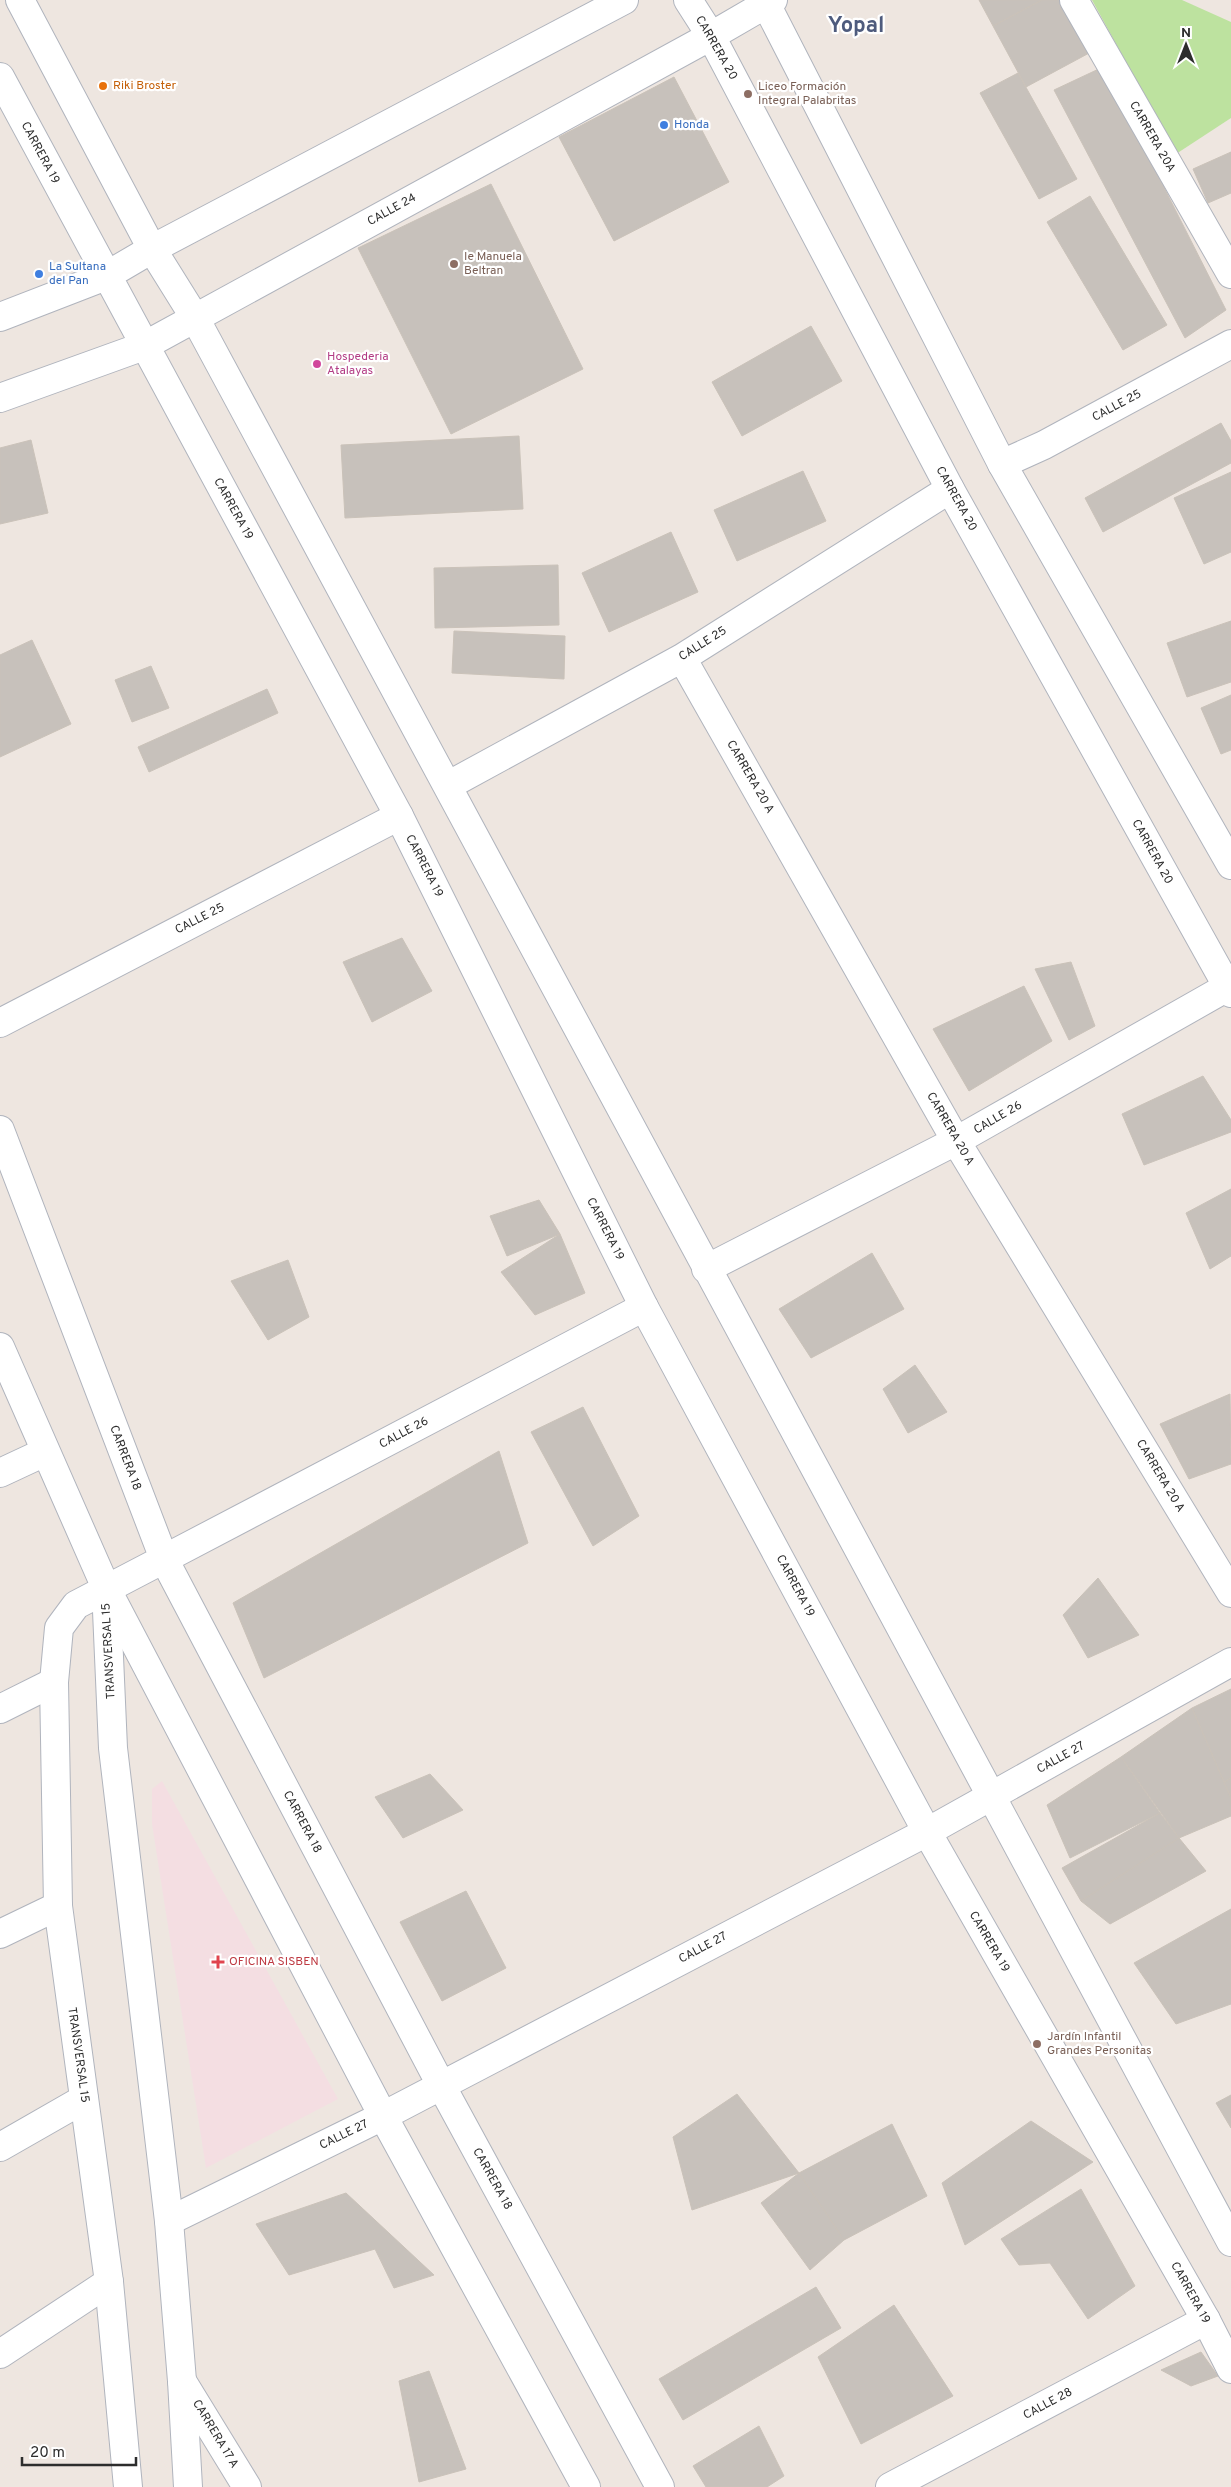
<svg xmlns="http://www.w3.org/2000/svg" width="1231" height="2487" font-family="Overpass,sans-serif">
<rect width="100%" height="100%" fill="#eee6e0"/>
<!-- medical -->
<path fill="#f4dee2" d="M162,1781l176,318 -132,69 -54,-344v-35z"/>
<!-- green -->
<path fill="#bde29f" d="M1092,0h90l49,22v96l-55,36z"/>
<!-- building -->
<path fill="#c7c1bb" stroke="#cac2b9" d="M979,0h63l-49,26z
M1042,0h22l27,52 -65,35 -33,-61z
M1103,67l123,243 -41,28 -131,-248z
M1018,73l59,106 -38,20 -59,-106z
M674,77l55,105 -115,59 -55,-104z
M1231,152v41l-23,10 -15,-34z
M491,184l92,185 -132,65 -93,-186z
M1090,196l77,129 -44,25 -76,-128z
M811,326l31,55 -100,55 -30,-54z
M1221,423l10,18v22l-128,69 -18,-34z
M519,436l4,73 -178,9 -4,-73z
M31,440l17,73 -48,11v-76z
M803,471l23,50 -89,40 -23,-51z
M1231,472v80l-27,12 -30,-66z
M671,532l27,60 -89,40 -27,-59z
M558,565l1,60 -124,3 -1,-60z
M1231,621v61l-44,15 -20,-54z
M454,631l111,5 -1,43 -112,-6z
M32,640l39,84 -71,33v-102z
M151,666l18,42 -37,14 -17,-42z
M267,689l11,24 -129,59 -11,-25z
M1231,695v55l-10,4 -20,-46z
M402,938l30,53 -60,31 -29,-60z
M1071,962l24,64 -26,14 -34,-71z
M1024,986l28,55 -83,50 -36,-62z
M1203,1076l28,44v12l-87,33 -22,-51z
M1231,1189v67l-21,13 -24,-56z
M539,1200l21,34 -53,22 -17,-40z
M560,1234l25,59 -50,22 -34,-43z
M872,1253l32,56 -93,49 -32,-49z
M288,1260l21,57 -41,23 -37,-59z
M915,1365l32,47 -39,21 -25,-44z
M1230,1394l1,70 -42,15 -29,-55z
M583,1407l56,109 -46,30 -62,-114z
M499,1451l29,92 -264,135 -31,-75z
M1098,1578l41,57 -51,23 -25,-43z
M1231,1689v89l-7,4 -32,-74z
M1192,1708l39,90v18l-52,22 -58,-81z
M1121,1757l39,56 -90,45 -23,-53z
M430,1774l33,36 -60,28 -28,-41z
M1231,1778v20l-7,-16z
M1160,1813l19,25 -98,63 -19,-33z
M1179,1838l27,33 -96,53 -29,-23z
M466,1891l40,77 -64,33 -42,-79z
M1231,1909v95l-55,20 -42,-61z
M737,2094l62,79 -107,37 -19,-73z
M1231,2095v33l-15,-25z
M1031,2121l62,41 -128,83 -23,-62z
M892,2124l35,72 -83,44 -45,-67z
M799,2173l45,67 -34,30 -49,-67z
M1081,2189l54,97 -47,33 -38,-56 -31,2 -18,-26z
M346,2193l88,82 -40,13 -19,-39 -86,26 -33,-51z
M816,2287l25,41 -158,92 -24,-41z
M894,2305l59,91 -92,48 -43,-87z
M1201,2352l17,24 -27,10 -30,-16z
M429,2371l37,98 -47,13 -20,-101z
M759,2426l25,50 -17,11h-61l-13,-21z"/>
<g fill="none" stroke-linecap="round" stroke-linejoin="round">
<defs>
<path id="street" d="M1074,0l157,274
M1002,464l42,-19 187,-101
M682,658l274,483 275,452
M449,785l233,-127 268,-169
M0,1023l399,-207
M706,1269l250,-128 275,-156
M644,1307l-480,252 277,526 219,402
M0,1473l45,-21
M106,1588l277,528 203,371
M0,1709l54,-27
M0,1934l58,-28
M0,2147l84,-48
M169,2221l214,-105 544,-284 304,-170
M0,2354l109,-72
M182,2381l65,106
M890,2487l316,-167"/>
<path id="secondary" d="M20,0l132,249 43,69c348,640 690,1283 1036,1924
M688,0l23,36 239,453 281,504
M764,0l238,464 229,401
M0,77l399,739 245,491 283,525 279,488 25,49
M0,317l106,-41 46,-27 472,-249
M0,398l144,-52 567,-310 62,-36
M0,1130l164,429 -88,46 -17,23 -5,54 4,224 51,376 19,205
M0,1347l106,241 7,160 56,473 13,160 6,106"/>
</defs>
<!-- street casing -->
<use href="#street" stroke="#b0b4bd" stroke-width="30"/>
<!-- secondary casing -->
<use href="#secondary" stroke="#b0b4bd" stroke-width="30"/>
<!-- street -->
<use href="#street" stroke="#fff" stroke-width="28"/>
<!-- secondary -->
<use href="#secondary" stroke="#fff" stroke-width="28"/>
</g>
<!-- markers -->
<circle fill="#e8710a" stroke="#fff" stroke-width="2" cx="103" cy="86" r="5"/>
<g fill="#8d6e63" stroke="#fff" stroke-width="2">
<circle cx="748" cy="94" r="5"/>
<circle cx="454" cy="264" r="5"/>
<circle cx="1037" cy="2044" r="5"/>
</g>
<g fill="#3f7fe0" stroke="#fff" stroke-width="2">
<circle cx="664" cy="125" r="5"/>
<circle cx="39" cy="274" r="5"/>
</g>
<circle fill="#d1479c" stroke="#fff" stroke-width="2" cx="317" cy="364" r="5"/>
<path fill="#e0444e" stroke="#fff" stroke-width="2" d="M215.5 1954.5h5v5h5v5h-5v5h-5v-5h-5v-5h5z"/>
<g text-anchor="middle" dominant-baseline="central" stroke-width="4.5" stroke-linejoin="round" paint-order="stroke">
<!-- street labels -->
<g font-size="12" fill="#2d2d2d" stroke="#fff">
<text transform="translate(716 48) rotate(60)">CARRERA 20</text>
<text transform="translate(1152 137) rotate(60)">CARRERA 20A</text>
<text transform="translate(40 153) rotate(62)">CARRERA 19</text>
<text transform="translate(392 210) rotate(-29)">CALLE 24</text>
<text transform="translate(1117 406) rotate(-28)">CALLE 25</text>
<text transform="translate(956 499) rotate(61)">CARRERA 20</text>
<text transform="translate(233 509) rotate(61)">CARRERA 19</text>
<text transform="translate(703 644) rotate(-32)">CALLE 25</text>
<text transform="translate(750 777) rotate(60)">CARRERA 20 A</text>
<text transform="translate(1152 852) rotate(61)">CARRERA 20</text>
<text transform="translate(424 866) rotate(63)">CARRERA 19</text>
<text transform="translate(200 919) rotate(-27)">CALLE 25</text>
<text transform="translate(998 1118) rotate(-30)">CALLE 26</text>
<text transform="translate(950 1129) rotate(60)">CARRERA 20 A</text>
<text transform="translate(605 1229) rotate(63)">CARRERA 19</text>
<text transform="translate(404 1433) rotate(-28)">CALLE 26</text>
<text transform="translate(125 1458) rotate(69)">CARRERA 18</text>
<text transform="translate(1160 1476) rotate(59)">CARRERA 20 A</text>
<text transform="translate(795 1586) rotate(62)">CARRERA 19</text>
<text transform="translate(109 1651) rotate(-93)">TRANSVERSAL 15</text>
<text transform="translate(1061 1758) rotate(-29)">CALLE 27</text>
<text transform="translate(302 1822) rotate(62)">CARRERA 18</text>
<text transform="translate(989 1942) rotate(60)">CARRERA 19</text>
<text transform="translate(703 1948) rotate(-28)">CALLE 27</text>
<text transform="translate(78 2055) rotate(82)">TRANSVERSAL 15</text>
<text transform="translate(344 2135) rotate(-26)">CALLE 27</text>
<text transform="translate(492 2179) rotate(61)">CARRERA 18</text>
<text transform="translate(1190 2293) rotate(61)">CARRERA 19</text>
<text transform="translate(1048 2404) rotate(-28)">CALLE 28</text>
<text transform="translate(215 2434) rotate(59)">CARRERA 17 A</text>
</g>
<!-- food labels -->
<g font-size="12" fill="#c56008" stroke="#fff" text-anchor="start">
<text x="113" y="86">Riki Broster</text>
</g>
<!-- education labels -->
<g font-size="12" fill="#785e54" stroke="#fff" text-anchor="start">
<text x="758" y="87">Liceo Formación<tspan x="758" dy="14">Integral Palabritas</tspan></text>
<text x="464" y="257">Ie Manuela<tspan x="464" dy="14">Beltran</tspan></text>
<text x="1047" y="2037">Jardín Infantil<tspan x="1047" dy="14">Grandes Personitas</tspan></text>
</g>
<!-- shop labels -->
<g font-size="12" fill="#366cbe" stroke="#fff" text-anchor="start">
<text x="674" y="125">Honda</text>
<text x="49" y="267">La Sultana<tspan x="49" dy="14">del Pan</tspan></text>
</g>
<!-- hotel labels -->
<g font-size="12" fill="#b23c85" stroke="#fff" text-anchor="start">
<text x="327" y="357">Hospederia<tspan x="327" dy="14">Atalayas</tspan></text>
</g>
<!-- health labels -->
<g font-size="12" fill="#be3a42" stroke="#fff" text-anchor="start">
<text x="229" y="1962">OFICINA SISBEN</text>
</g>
<!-- town labels -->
<g font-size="22" font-weight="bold" fill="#4e5b7d" stroke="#fff">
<text x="856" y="26">Yopal</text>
</g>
</g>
<!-- north arrow -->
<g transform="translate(1186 45)" stroke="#ffffff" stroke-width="4" paint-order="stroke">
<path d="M0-4L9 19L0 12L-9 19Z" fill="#2d2d2d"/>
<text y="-8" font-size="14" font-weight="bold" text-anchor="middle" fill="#2d2d2d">N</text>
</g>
<!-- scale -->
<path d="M22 2457v8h114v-8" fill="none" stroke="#2d2d2d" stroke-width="2.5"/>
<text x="30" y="2457" font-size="15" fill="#2d2d2d" stroke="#ffffff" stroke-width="4" paint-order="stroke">20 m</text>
</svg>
